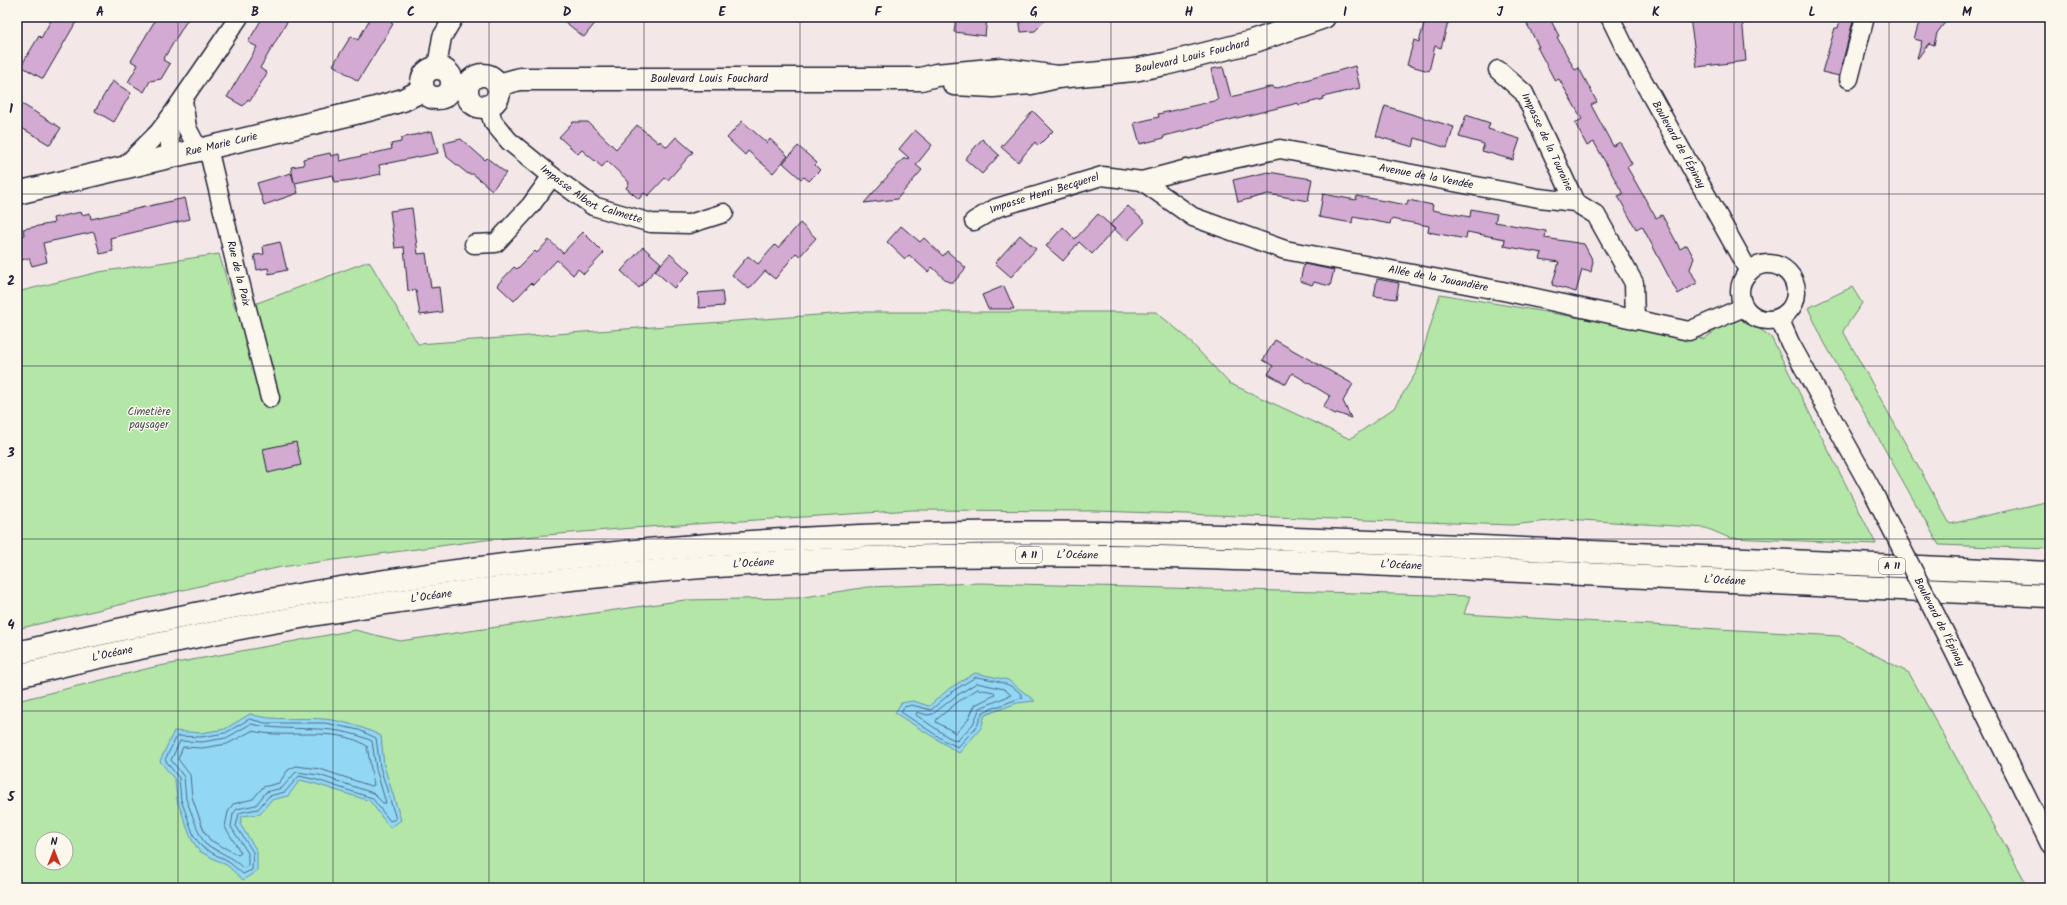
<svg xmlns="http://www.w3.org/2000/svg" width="2067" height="905" font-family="Kalam,sans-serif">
<rect width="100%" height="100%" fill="#f3e8e7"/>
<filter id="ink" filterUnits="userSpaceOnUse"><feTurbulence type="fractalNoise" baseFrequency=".025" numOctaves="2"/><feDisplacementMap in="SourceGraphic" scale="8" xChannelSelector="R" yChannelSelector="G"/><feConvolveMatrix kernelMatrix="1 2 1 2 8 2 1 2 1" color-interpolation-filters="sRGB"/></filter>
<g filter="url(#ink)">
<!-- green -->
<path fill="#b3e6a7" stroke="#6a8471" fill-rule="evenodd" d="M219,254l17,57 133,-50 49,83 442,-32h296l28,23 45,48 121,56 44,-31 23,-37 23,-77 264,45 35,-25 32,23 105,207 -146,-6 -24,-10 -140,-9 -54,6 -416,-14 -184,-1 -280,18 -147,12 -204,27 -264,62v-337l82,-20z
M1852,287l10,16 -19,28 107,193 100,-23v48l-111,-4 -115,-203 -16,-34z
M979,583l491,13 -6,18 375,22 70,37 120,215h-2012v-187l137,-34 201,-37 45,11 285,-41 113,-2 70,-11zM42,839h24v24h-24z"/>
<!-- water -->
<path fill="#92d7f4" stroke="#658faa" d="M975,673l33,7 27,21 -18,2 -32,12 -4,13 -22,25 -64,-40 6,-10 12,-2 16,5 21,-18z
M250,714c25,8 49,3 74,5 20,2 39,8 57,17l3,30 17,54 -11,8 -20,-27 -54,-17 -16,-4 -12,16 -17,4 -11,14 -18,2 -2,8 17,27v20l-14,9 -15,-14 -29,-15 -8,-13 -14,-38 -2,-20 -15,-19 14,-30 27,2 24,-4z"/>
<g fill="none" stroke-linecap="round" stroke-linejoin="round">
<!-- shore -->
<path stroke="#4f6a85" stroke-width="1" d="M976,677c15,2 39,6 47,20l-40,15 -6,14 -19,21 -13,-6 -44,-29 3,-5 8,-2 19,5 22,-19z
M977,683l27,6 7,6 -31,13 -7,16 -16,17 -9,-4 -32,-22 1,-3 10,3 6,-1 23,-18z
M978,689l16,3 1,3 -20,10 -7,15 -12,13 -20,-11 1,-3 22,-18z
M250,719l15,4h60l34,7 17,8 4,29 16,52 -6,2 -18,-23 -55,-18 -18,-4 -14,16 -16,4 -11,13 -16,3 -3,2 -3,12 17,26 -1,18 -9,4 -13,-11 -28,-16 -8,-11 -13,-36 -2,-22 -14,-18 12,-24 24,1 24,-4z
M251,724c42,10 78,-3 121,17l4,28 10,34h-3l-10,-10 -54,-18 -23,-3 -14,16 -16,4 -10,13 -19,4 -4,5 -2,13 17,26v13l-5,2 -10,-9 -28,-15 -6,-11 -13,-34 -2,-22 -13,-17 9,-19 22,1 24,-4z
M252,731c35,9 84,-6 115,15l7,39 -3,1 -51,-17 -24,-3 -8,4 -9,13 -16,4 -10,12 -20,5 -5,8 -3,15 16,26 -3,2 -28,-15 -6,-9 -12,-34 -2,-22 -12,-16 5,-12 19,1 25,-4z"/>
</g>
<!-- building -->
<path fill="#d3aad1" stroke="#22223b" d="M53,17h26l-36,62 -22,-13 18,-30 2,2z
M157,17h32l-26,43 7,4 -9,15 -11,2 -6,11 -16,-10 10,-17 -7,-4z
M263,17h27l-30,51 7,5 -17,28 -2,-2 -5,7 -16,-9 30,-50 -9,-5z
M371,17h23l-3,6 2,1 -35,57 -25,-16 18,-29 7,4z
M559,17h41l-16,20z
M956,17h31l-2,19 -31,-4z
M1019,17h30l-14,14 -14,1z
M1426,17l22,6 -7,25 -6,-2 -6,25 -22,-6 7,-25 5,2z
M1540,17h9l10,19 -2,1 18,33 4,-2 18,34 -6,3 22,41 7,-4 12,22 -5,3 29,51 6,-3 18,34 7,-4 7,13 -4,11 7,14 -19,11 -36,-68 -6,3 -18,-33 5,-2 -29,-52 -7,4 -12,-23 7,-4 -23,-40 -4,2 -18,-34h2l-12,-23z
M1699,17h43l4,44 -49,6 -7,-49z
M1841,17h13l-15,59 -17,-4 13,-44h3z
M1929,17h20l-12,16 -3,12 -5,-2 -11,15h-1l5,-17 -8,-2 6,-20 8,2z
M1355,66l5,22 -37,9 1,2 -25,6 -1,-2 -134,33v2l-24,6 -6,-21 25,-6 -1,-3 60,-14 -7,-31 12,-2 8,30 42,-11 1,3z
M112,81l19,12 -17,29 -19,-11z
M22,104l39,24 -11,17 -33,-20v-12z
M1385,106l69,21 -7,21 -32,-10 -2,9 -37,-11z
M1033,111l20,20 -15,15 -3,-4 -17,20 -17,-15z
M1466,115l24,8 -2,6 32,10 -7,21 -31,-9 2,-7 -25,-7z
M742,121l25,22 3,-4 18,17 -15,17 -25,-22 -3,4 -18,-17z
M573,122h15l28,27 21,-24 22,18 1,-2 7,6 9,-10 17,15 -25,28 -3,-2 -17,18 -4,-3 -5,6 -13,-11 3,-5 -2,-3 -20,-19 -5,6 -20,-17 -4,4 -19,-17z
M915,130l17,15 -16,20 6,5 -25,29 -33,4 39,-44 6,-1 -10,-9z
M432,131l6,22 -59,12 2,9 -28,6 -18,2 -2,-7 -38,8 3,10 -34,12 -7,-22 34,-10 3,9 -3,-15 13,-2 -1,-6 27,-6 1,3 8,-2 1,7 52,-12 -1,-5 10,-2v-4z
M461,139l24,21 2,-2 19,15 -14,17 -19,-16h-5l-21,-17 -3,-14z
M982,139l17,16 -17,19 -17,-15z
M798,146l19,17 -2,2 5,5 -11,11 -5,-4 -3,2 -18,-16z
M1268,172l44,7 -4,22 -40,-7 -30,8 -5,-22z
M1323,194l33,6 1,-4 50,9 1,-5 25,5 -1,5 38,7 1,-8 26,5 -2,8 51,9 -1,7 39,6 9,17 -2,11 -9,-2 -6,22 -24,-7 7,-23 -19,-3 2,-6 -38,-7 1,-7 -38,-7 -1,7 -38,-7 1,-6 -38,-7 -1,5 -37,-7 -1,6 -33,-6z
M185,198l5,21 -80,19 3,13 -13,3 -6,-22 -51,11 4,19 -15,4 -3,-8 -12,3v-24l7,-2 -1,-6 31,-6 -1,-5 28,-6 1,3 8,-2 1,6z
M1128,206l17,16 -18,19 -17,-16z
M412,208l6,46 8,-1 5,35 8,-1 3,25 -22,3 -4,-25 -8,1 -4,-44 -9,1 -5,-37z
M1098,214l17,15 -23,25 -13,-12 -16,19 -17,-15 17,-19 12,12z
M800,223l16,15 -16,18 -4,-3 -21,26 -10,-8 -16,18 -17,-14 16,-19 10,8 17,-19 3,3z
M901,226l19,16 4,-4 19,18 4,-5 19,17 -12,14h-6l-16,-15 -4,5 -19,-17 -4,4 -18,-17z
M583,232l21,21 -20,21 -6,-5 -5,6 -16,-15 -24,25 -2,-2 -17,18 -17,-16 17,-18 3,2 18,-18 2,2 12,-13 14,13z
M1020,235l16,14 -25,28 -16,-14z
M280,242l7,28 -18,4 -1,-6 -11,2 -3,-15 10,-1 -1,-8z
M643,247l18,16 -22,25 -18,-17z
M670,254l20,18 -16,16 -19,-17z
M1304,264l30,6 -4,16 -16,-4 -2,3 -12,-4z
M1377,279l22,4 -3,16 -22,-3z
M1004,286l10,23h-26l-6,-14z
M722,291l2,15 -25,2 -1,-15z
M1275,340l78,44 -10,17 8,17 -14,-5 -2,1 -12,-7 7,-11 -38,-23 -6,11 -18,-10 5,-8 -10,-6z
M296,442l5,23 -33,8 -5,-24z"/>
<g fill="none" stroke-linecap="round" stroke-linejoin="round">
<defs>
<g id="minor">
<path id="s1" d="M1610,17l17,35 122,220"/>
<path d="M437,67l5,-30 12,-20"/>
<path id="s2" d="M1498,70l26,23 51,109"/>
<path d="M1849,79l16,-62"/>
<path d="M183,100l4,28 12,23"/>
<path id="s3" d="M488,106l5,16 16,19 43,35 41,30 58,17 38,1 35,-11"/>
<path id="s4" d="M208,148l31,130 31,120"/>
<path d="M173,157l-3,-11 -1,-27 70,-102"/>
<path d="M122,169l37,-37 10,-13"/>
<path id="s5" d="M1142,181l51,36 92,33 223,42 181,39 55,-24"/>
<path id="s6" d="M974,221l22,-13 106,-32 40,5 45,-12 93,-20 259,49 36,4 21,13 38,68 1,37"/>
<path d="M474,244l22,-1 35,-38 21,-29"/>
<circle cx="1768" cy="292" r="28"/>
<path d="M1779,318l11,25 83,149"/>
<path d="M1951,645l99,199"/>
</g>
<g id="major">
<circle cx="437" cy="83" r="15"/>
<circle cx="483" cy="91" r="16"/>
<path id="s7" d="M954,84l39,2 38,-3 26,-6 77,-7 31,-6 87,-22 72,-25"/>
<path id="s8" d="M498,85l22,-6h401l15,-4 65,-6 56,8"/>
<path id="s9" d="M17,193l355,-84 31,-9 20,-10"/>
</g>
<g id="highway">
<path d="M17,653c277,-67 558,-105 843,-117 177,-8 356,-1 534,7 218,9 437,20 656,30"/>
<path id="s10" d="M17,676c250,-61 504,-99 761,-114 232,-14 465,-4 698,7 191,9 383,18 574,27"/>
</g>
</defs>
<!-- minor casing -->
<use href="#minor" stroke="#22223b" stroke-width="21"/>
<!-- major casing -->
<use href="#major" stroke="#22223b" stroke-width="25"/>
<!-- highway casing -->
<use href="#highway" stroke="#22223b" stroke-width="25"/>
<!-- minor -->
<use href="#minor" stroke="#fbf7ec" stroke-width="18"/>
<!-- major -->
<use href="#major" stroke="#fbf7ec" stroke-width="22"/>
<!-- highway -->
<use href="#highway" stroke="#fbf7ec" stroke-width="22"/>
<defs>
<path id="minor-bridge" d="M1873,492l78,153"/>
</defs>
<!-- minor-bridge casing -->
<use href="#minor-bridge" stroke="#22223b" stroke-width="21" stroke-linecap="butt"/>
<!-- minor-bridge -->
<use href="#minor-bridge" stroke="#fbf7ec" stroke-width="18"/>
</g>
</g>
<!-- grid -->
<path fill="none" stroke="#22223b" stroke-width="1" stroke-opacity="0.55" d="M178,17v871M333,17v871M489,17v871M644,17v871M800,17v871M956,17v871M1111,17v871M1267,17v871M1423,17v871M1578,17v871M1734,17v871M1889,17v871M17,194h2033M17,366h2033M17,539h2033M17,711h2033"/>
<g text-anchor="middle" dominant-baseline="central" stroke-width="3" stroke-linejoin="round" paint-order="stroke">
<!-- shield labels -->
<g fill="#fbf7ec" stroke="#636270" stroke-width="1">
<rect x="1016" y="547" width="26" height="16" rx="3"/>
<rect x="1879" y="558" width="26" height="16" rx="3"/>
</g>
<g font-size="10" font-weight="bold" fill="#22223b">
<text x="1029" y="555">A 11</text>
<text x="1892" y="566">A 11</text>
</g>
<!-- street labels -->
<g font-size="11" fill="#22223b" stroke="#fbf7ec">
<text stroke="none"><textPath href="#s7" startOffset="241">Boulevard Louis Fouchard</textPath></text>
<text stroke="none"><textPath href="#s8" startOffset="212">Boulevard Louis Fouchard</textPath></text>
<text stroke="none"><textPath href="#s2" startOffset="89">Impasse de la Touraine</textPath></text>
<text stroke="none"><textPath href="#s9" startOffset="210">Rue Marie Curie</textPath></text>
<text stroke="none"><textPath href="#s1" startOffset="145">Boulevard de l'Épinay</textPath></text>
<text stroke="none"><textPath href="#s6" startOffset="467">Avenue de la Vendée</textPath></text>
<text stroke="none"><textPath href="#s3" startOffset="141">Impasse Albert Calmette</textPath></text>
<text stroke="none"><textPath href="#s6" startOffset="76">Impasse Henri Becquerel</textPath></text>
<text stroke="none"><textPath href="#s4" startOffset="129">Rue de la Paix</textPath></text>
<text stroke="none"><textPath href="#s5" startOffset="316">Allée de la Jouandière</textPath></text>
<text stroke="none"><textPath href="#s10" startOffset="1070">L’Océane</textPath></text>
<text stroke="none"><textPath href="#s10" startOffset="746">L’Océane</textPath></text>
<text stroke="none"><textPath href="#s10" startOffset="1394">L’Océane</textPath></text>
<text stroke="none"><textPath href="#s10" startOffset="1718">L’Océane</textPath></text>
<text stroke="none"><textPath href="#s10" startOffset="422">L’Océane</textPath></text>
<text transform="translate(1939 622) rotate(63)">Boulevard de l'Épinay</text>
<text stroke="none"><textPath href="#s10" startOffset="98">L’Océane</textPath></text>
</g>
<!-- park labels -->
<g font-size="11" fill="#465356" stroke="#fbf7ec">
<text x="149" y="412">Cimetière<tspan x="149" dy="13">paysager</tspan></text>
</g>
</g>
<!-- margin -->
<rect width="2067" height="905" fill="none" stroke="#fbf7ec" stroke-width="44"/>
<!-- north arrow -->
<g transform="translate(54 851)"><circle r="19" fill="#fbf7ec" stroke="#a4a2a5"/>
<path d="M0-3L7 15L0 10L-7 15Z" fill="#c8321e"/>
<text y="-6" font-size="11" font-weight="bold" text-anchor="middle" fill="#22223b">N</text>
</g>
<rect x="22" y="22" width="2023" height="861" fill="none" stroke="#22223b" stroke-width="1.5"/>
<g font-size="13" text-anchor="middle" font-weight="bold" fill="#22223b">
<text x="100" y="16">A</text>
<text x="255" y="16">B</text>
<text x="411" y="16">C</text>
<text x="567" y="16">D</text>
<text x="722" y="16">E</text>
<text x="878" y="16">F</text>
<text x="1034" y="16">G</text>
<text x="1189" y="16">H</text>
<text x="1345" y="16">I</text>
<text x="1500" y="16">J</text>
<text x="1656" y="16">K</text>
<text x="1812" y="16">L</text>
<text x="1967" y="16">M</text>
<text x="11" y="113">1</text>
<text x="11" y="285">2</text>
<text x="11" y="457">3</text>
<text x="11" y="629">4</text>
<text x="11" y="801">5</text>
</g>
</svg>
